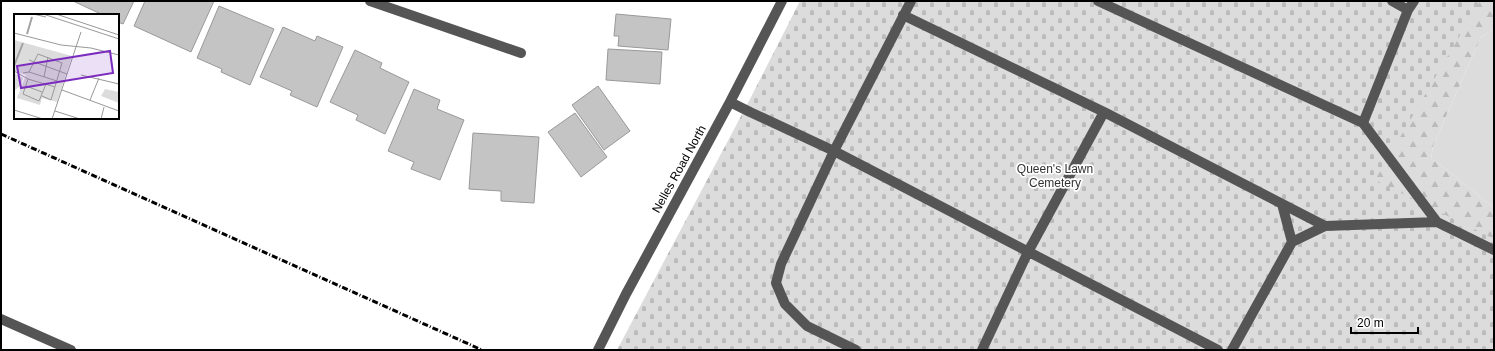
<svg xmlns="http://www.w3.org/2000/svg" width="1495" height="351" font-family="Arial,sans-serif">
<defs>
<pattern id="forest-firs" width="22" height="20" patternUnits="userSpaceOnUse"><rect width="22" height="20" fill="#dcdcdc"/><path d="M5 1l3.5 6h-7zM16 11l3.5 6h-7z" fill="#bbb"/></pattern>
<pattern id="cemetery-stones" width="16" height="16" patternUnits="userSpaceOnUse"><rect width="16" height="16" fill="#dcdcdc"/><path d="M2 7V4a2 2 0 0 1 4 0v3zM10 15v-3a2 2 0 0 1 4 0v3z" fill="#bbb"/></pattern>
</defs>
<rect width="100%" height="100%" fill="#fff"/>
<!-- green -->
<path fill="#dcdcdc" d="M1494,29v179l-57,-46 -6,-3 2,-13 48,-109z"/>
<!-- forest -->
<path fill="url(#forest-firs)" d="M1030,1h464v28l-13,8 -48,109 -2,13 6,3 57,46v36z"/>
<!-- cemetery -->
<path fill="url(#cemetery-stones)" d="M800,1h680l-105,179 119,59v111h-877l132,-249z"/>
<!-- building -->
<path fill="#c4c4c4" stroke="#999" d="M73,1h61l-11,23 -5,-2v-7h-15z
M145,1h69l-23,51 -57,-26z
M219,6l55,23 -24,56 -29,-13 1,-3 -25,-11z
M616,14l55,5 -3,31 -50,-4 1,-10h-5z
M283,27l32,14 2,-5 26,11 -26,60 -27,-12 2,-4 -32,-14z
M608,49l54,3 -2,32 -54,-4z
M355,50l27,13 -2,5 29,14 -24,52 -29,-14 2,-5 -28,-13z
M598,86l32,45 -26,19 -32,-45z
M414,89l26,11 -3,9 27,11 -24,60 -29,-11 3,-7 -26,-11z
M575,113l32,44 -26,20 -33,-45z
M473,133l66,4 -5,66 -33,-2v-10l-32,-2z"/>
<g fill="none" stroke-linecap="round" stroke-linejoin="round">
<!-- minor -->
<path stroke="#555" stroke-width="10" d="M370,1l151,52
M1098,1l265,122 74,99 57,28
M1392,1l16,9
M903,15l201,97 221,114
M730,102l20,10 84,39 384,199
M1363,123l45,-113 6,-9
M1282,204l10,38
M1,319l70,31
M598,350l28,-56 104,-192 52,-101
M856,350l-49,-24 -22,-22 -9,-21 5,-19 53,-113 77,-150
M982,350l46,-98 76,-140
M1232,350l60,-108 33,-16 112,-4"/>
<!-- rail -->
<path stroke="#000" stroke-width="3" stroke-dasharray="6 2 1 2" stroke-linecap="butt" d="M1,134l481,216"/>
</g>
<g text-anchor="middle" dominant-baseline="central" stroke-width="3.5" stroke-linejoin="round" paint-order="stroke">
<!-- street labels -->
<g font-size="12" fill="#000" stroke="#fff">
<text transform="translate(679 169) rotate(-61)">Nelles Road North</text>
</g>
<!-- park labels -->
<g font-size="12" fill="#333" stroke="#fff">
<text x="1055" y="169">Queen's Lawn<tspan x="1055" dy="14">Cemetery</tspan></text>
</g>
</g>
<!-- overview -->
<g transform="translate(14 14)">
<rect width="105" height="105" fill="#fff"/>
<path d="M0,59l9,5 -2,7 -7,6zM91,75l14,3v11l-18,-7z" fill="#dcdcdc"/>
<path d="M0,26l58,16 -15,46 -15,-4 -2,7 -23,-7 9,-23 -12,-4z" fill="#dcdcdc"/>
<path fill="none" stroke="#a3a3a3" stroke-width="2" d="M13,20l5,-17M0,52l9,-23"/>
<path fill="none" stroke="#999" stroke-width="1" d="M19,0l13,3M29,0l76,25M42,0l63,21M0,19l47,12 30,3 28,7M15,46l38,14M0,57l14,8 27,8M15,58l9,-18 24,9 -11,37 -9,-4M9,59l6,-1 28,9M67,61l38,9M30,63l4,-20M14,65l-5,15 16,7 7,-17M12,72l16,6M48,76l57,21M76,86l9,-22M0,96l29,9M41,97l25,8M38,105l29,-87M87,105l3,-12"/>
<path fill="#7b2cbf" fill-opacity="0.15" stroke="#7b2cbf" stroke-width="2" d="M96,37l3,22 -92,15 -4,-22z"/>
<rect width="105" height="105" fill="none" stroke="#000" stroke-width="2"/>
</g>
<!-- border -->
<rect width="1495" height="351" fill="none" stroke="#000000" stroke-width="4"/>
<!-- scale -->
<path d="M1351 327v6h67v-6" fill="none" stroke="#000000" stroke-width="2"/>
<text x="1357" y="327" font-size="12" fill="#000000" stroke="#ffffff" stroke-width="3" paint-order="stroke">20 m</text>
</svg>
